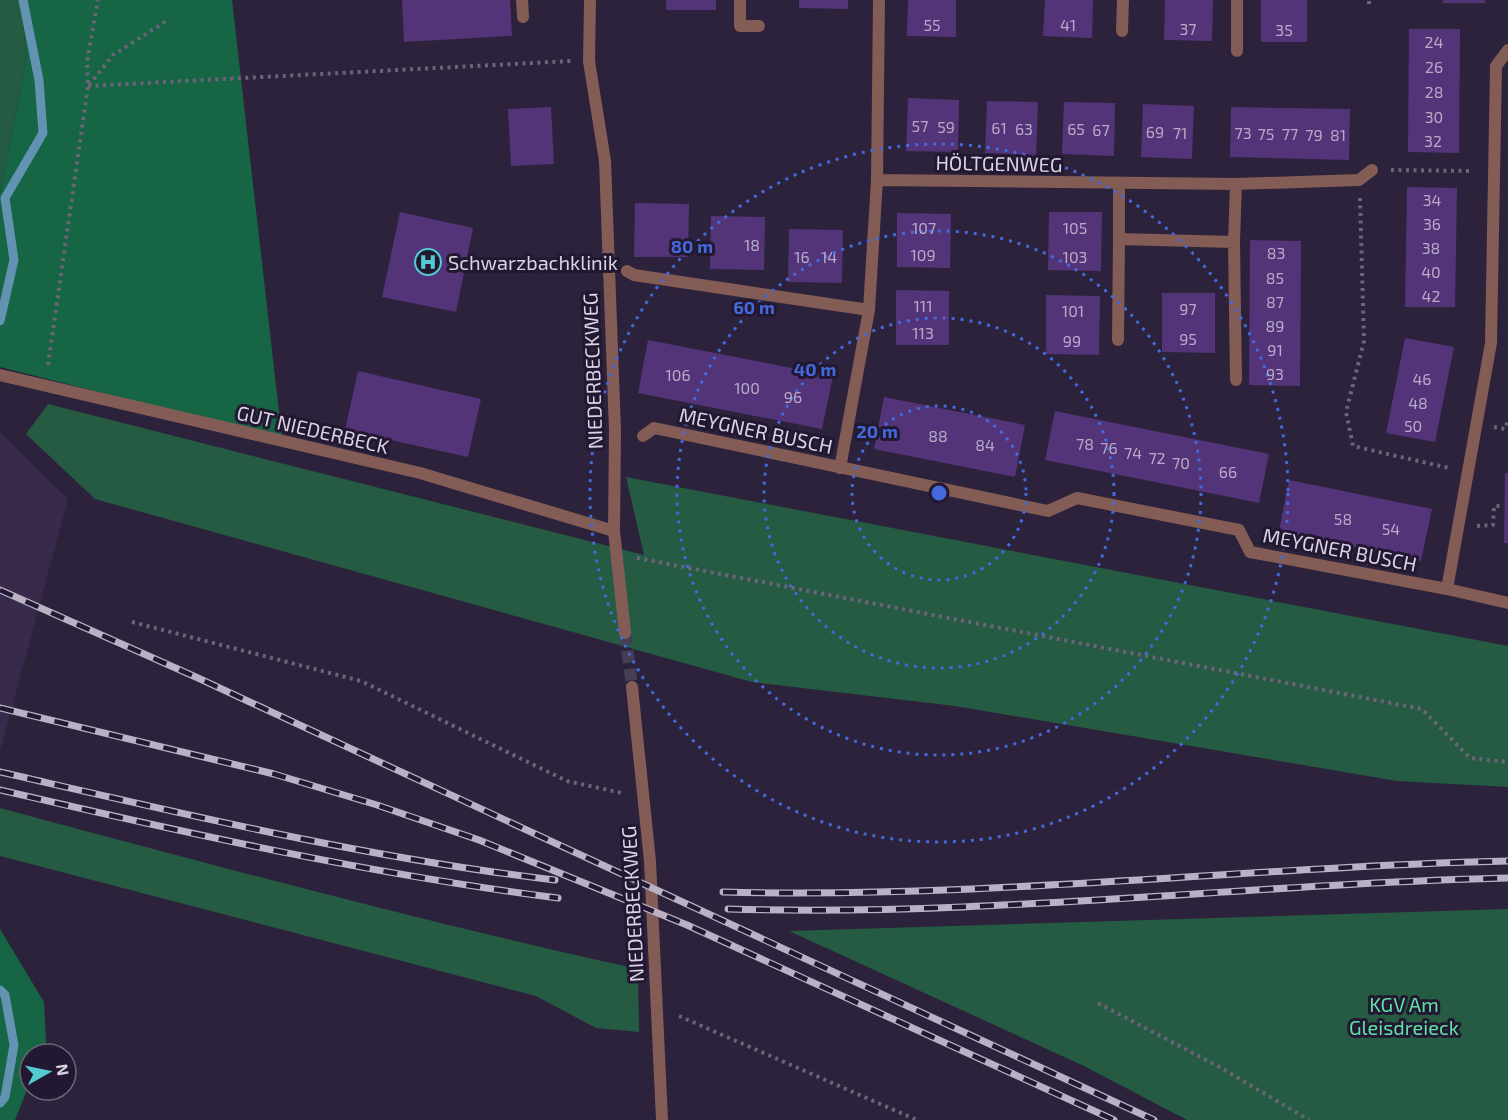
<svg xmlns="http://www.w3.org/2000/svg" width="1508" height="1120" font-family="'Exo 2',sans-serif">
<rect width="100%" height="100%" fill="#2d223b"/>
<!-- built -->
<path fill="#382a4a" d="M0,432l68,67 -68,253z"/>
<!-- green -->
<path fill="#245b42" d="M0,0h22l4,62 -26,132z
M48,404l596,151 -18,-78 882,169v141l-111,-6 -442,-75 -203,-24 -657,-183 -69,-65z
M0,808c212,57 424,114 638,161l1,63 -43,-4 -60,-32 -536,-140z
M1508,909v211h-321l-103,-54 -295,-135z"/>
<!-- forest -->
<path fill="#166545" d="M22,0h210l50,438 -282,-71v-173l26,-132z
M0,929l44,73 2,40 -4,12h-12v28l-15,38h-15z"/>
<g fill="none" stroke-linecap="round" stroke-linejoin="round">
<!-- stream -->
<path stroke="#6293b2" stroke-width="9" d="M0,321l14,-61 -9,-62 38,-65 -4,-53 -16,-80
M0,990l5,5 9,50 -9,52 -5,6"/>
</g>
<!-- building -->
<path fill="#543478" d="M402,0h108l2,36 -108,6z
M666,0h50v10h-50z
M799,0h49v9l-49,-1z
M908,0h48v37l-49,-1z
M1045,0h48l-1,38 -49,-2z
M1165,0h48l-1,41 -48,-1z
M1261,0h46v42h-46z
M1443,0h42v3h-42z
M1409,29h51l-1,124 -51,-1z
M908,98l51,2 -1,52 -52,-1z
M987,101l51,1 -2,53 -51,-2z
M1064,102l51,1 -1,53 -52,-2z
M1143,104l51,2 -2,53 -51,-2z
M551,107l3,57 -43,2 -3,-57z
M1231,107l119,2 -1,51 -119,-3z
M1407,187l50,1 -2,119h-50z
M635,203l54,1 -1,53h-54z
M400,212l73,16 -17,84 -74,-15z
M1049,212h53l-1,59 -53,-1z
M897,213l54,1 -1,54 -53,-1z
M711,216l54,1 -1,53 -54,-1z
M789,229l54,1 -1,53 -54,-1z
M1250,240l51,1 -1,145 -51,-1z
M896,290l53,1v54h-53z
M1162,293h53v60l-53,-1z
M1046,295l54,1 -1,59 -53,-1z
M1405,338l49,9 -19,95 -49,-9z
M648,340l185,36 -11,53 -184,-36z
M358,371l123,28 -13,58 -123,-27z
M884,397l141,28 -10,52 -141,-28z
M1055,411l214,43 -10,49 -214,-43z
M1505,473h3v70h-4z
M1289,480l143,29 -11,52 -142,-30z"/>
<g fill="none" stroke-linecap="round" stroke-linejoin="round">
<!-- minor-tunnel -->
<path stroke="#473d54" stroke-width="12" stroke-dasharray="12 6" stroke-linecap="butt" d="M625,633l7,54"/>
<!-- path -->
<path stroke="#6d647a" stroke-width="4" stroke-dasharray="3 4.5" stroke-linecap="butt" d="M1369,4v-4
M89,85l24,-30 55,-35
M88,86l483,-25
M1391,170l82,1
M1360,198l4,143 -18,71 7,34 96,22
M48,365l40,-279 -1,-25 11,-61
M1494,427l11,2 3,-9
M1477,526l16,-1 1,-19h10
M637,558l785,151 48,49 38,4
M132,622l229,59 206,100 55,12
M1098,1003l125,66 86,51
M679,1016l238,104"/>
<!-- service -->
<path stroke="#825c55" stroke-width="12" d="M522,0l1,17
M740,0v26h19
M0,375l420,98 194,58"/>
<!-- minor -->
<path stroke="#825c55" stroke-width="12" d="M590,0l-1,61 16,100 10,269 -1,101 11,102
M1122,31l1,-31
M1237,51v-51
M877,180l359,4 -2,58 -115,-3v-55
M1236,184l123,-4 13,-10
M1234,242l2,138
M627,271l7,4 235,35
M1118,340l1,-101
M643,436l11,-8 394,83 29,-13 162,32 11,22 197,37 44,-246 5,-277 12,-16
M840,468l29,-158 8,-130 2,-180
M1447,589l61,14
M632,687l18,174 12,259"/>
<defs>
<path id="rail" d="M0,590l198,88 956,442
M0,708l274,66 103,31 102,35 208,85 427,195
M0,772c184,42 367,86 555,108
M0,790c185,43 370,84 558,108
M723,892c262,7 523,-25 785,-31
M728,909c260,8 520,-25 780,-31"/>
</defs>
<!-- rail casing -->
<use href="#rail" stroke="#bab2c4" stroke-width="7"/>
<!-- rail -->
<use href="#rail" stroke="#231831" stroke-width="4.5" stroke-dasharray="14" stroke-linecap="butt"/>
</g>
<!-- distance rings -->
<g fill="none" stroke="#4369da" stroke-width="3" stroke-dasharray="3 6">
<circle cx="939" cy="493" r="87"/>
<circle cx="939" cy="493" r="175"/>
<circle cx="939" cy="493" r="262"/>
<circle cx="939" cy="493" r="349"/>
</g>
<!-- icons -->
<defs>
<symbol id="hospital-ring" viewBox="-11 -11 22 22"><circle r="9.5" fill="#231831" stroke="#52ccd0" stroke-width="1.5"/><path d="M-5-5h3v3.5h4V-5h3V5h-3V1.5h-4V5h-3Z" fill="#52ccd0"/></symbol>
</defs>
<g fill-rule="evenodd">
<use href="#hospital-ring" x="413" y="247" width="30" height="30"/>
</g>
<g text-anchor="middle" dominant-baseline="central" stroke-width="6" stroke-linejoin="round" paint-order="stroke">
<!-- number labels -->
<g font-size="16" fill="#b8abc9">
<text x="932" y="24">55</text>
<text x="1068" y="24">41</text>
<text x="1188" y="28">37</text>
<text x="1284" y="29">35</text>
<text x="1434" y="41">24</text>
<text x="1434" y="66">26</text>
<text x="1434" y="91">28</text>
<text x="1434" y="116">30</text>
<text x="920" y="125">57</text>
<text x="946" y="126">59</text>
<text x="999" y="127">61</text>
<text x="1024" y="128">63</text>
<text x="1076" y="128">65</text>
<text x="1101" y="129">67</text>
<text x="1155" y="131">69</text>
<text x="1180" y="132">71</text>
<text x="1243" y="132">73</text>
<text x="1266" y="133">75</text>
<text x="1290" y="133">77</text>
<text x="1314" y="134">79</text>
<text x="1338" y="134">81</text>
<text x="1433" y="140">32</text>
<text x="1432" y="199">34</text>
<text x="1432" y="223">36</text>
<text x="924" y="227">107</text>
<text x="1075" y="227">105</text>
<text x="752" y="244">18</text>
<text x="1431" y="247">38</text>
<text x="1276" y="252">83</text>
<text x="923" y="254">109</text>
<text x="802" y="256">16</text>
<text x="829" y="256">14</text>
<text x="1075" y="256">103</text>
<text x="1431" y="271">40</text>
<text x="1275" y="277">85</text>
<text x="1431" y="295">42</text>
<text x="1275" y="301">87</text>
<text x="923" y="305">111</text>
<text x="1188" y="308">97</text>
<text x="1073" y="310">101</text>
<text x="1275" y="325">89</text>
<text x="923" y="332">113</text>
<text x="1188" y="338">95</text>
<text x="1072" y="340">99</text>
<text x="1275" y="349">91</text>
<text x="1275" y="373">93</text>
<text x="678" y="374">106</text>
<text x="1422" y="378">46</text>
<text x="747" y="387">100</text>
<text x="793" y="396">96</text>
<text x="1418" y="402">48</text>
<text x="1413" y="425">50</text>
<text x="938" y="435">88</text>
<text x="1085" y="443">78</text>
<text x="985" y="444">84</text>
<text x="1109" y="447">76</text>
<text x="1133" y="452">74</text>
<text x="1157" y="457">72</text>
<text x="1181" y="462">70</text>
<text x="1228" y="471">66</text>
<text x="1343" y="518">58</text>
<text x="1391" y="528">54</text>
</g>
<!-- street labels -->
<g font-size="20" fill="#dad3e4" stroke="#231831">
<text transform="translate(999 163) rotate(1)">HÖLTGENWEG</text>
<text transform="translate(592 371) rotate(-92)">NIEDERBECKWEG</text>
<text transform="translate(313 429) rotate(13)">GUT NIEDERBECK</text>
<text transform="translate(756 430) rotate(12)">MEYGNER BUSCH</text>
<text transform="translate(1340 549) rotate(11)">MEYGNER BUSCH</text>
<text transform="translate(632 904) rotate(-93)">NIEDERBECKWEG</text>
</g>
<!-- poi labels -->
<g font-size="20" fill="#dad3e4" stroke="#231831" text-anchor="start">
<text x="448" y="262">Schwarzbachklinik</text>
</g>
<!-- park labels -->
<g font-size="20" fill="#5fe2a8" stroke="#231831">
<text x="1404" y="1004">KGV Am<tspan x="1404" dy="23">Gleisdreieck</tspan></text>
</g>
</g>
<circle cx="939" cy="493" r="9" fill="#4369da" stroke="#231831" stroke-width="3"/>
<g font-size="18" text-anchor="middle" font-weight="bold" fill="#4369da" stroke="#231831" stroke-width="6" stroke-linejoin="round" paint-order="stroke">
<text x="692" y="253">80 m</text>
<text x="754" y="314">60 m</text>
<text x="815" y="376">40 m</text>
<text x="877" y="438">20 m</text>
</g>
<!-- north arrow -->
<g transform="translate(48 1072) rotate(81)"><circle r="28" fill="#231831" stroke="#6c6379" stroke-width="1.5"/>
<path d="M0-4.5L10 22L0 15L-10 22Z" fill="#52ccd0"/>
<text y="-9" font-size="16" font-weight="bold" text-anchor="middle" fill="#dad3e4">N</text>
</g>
</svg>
